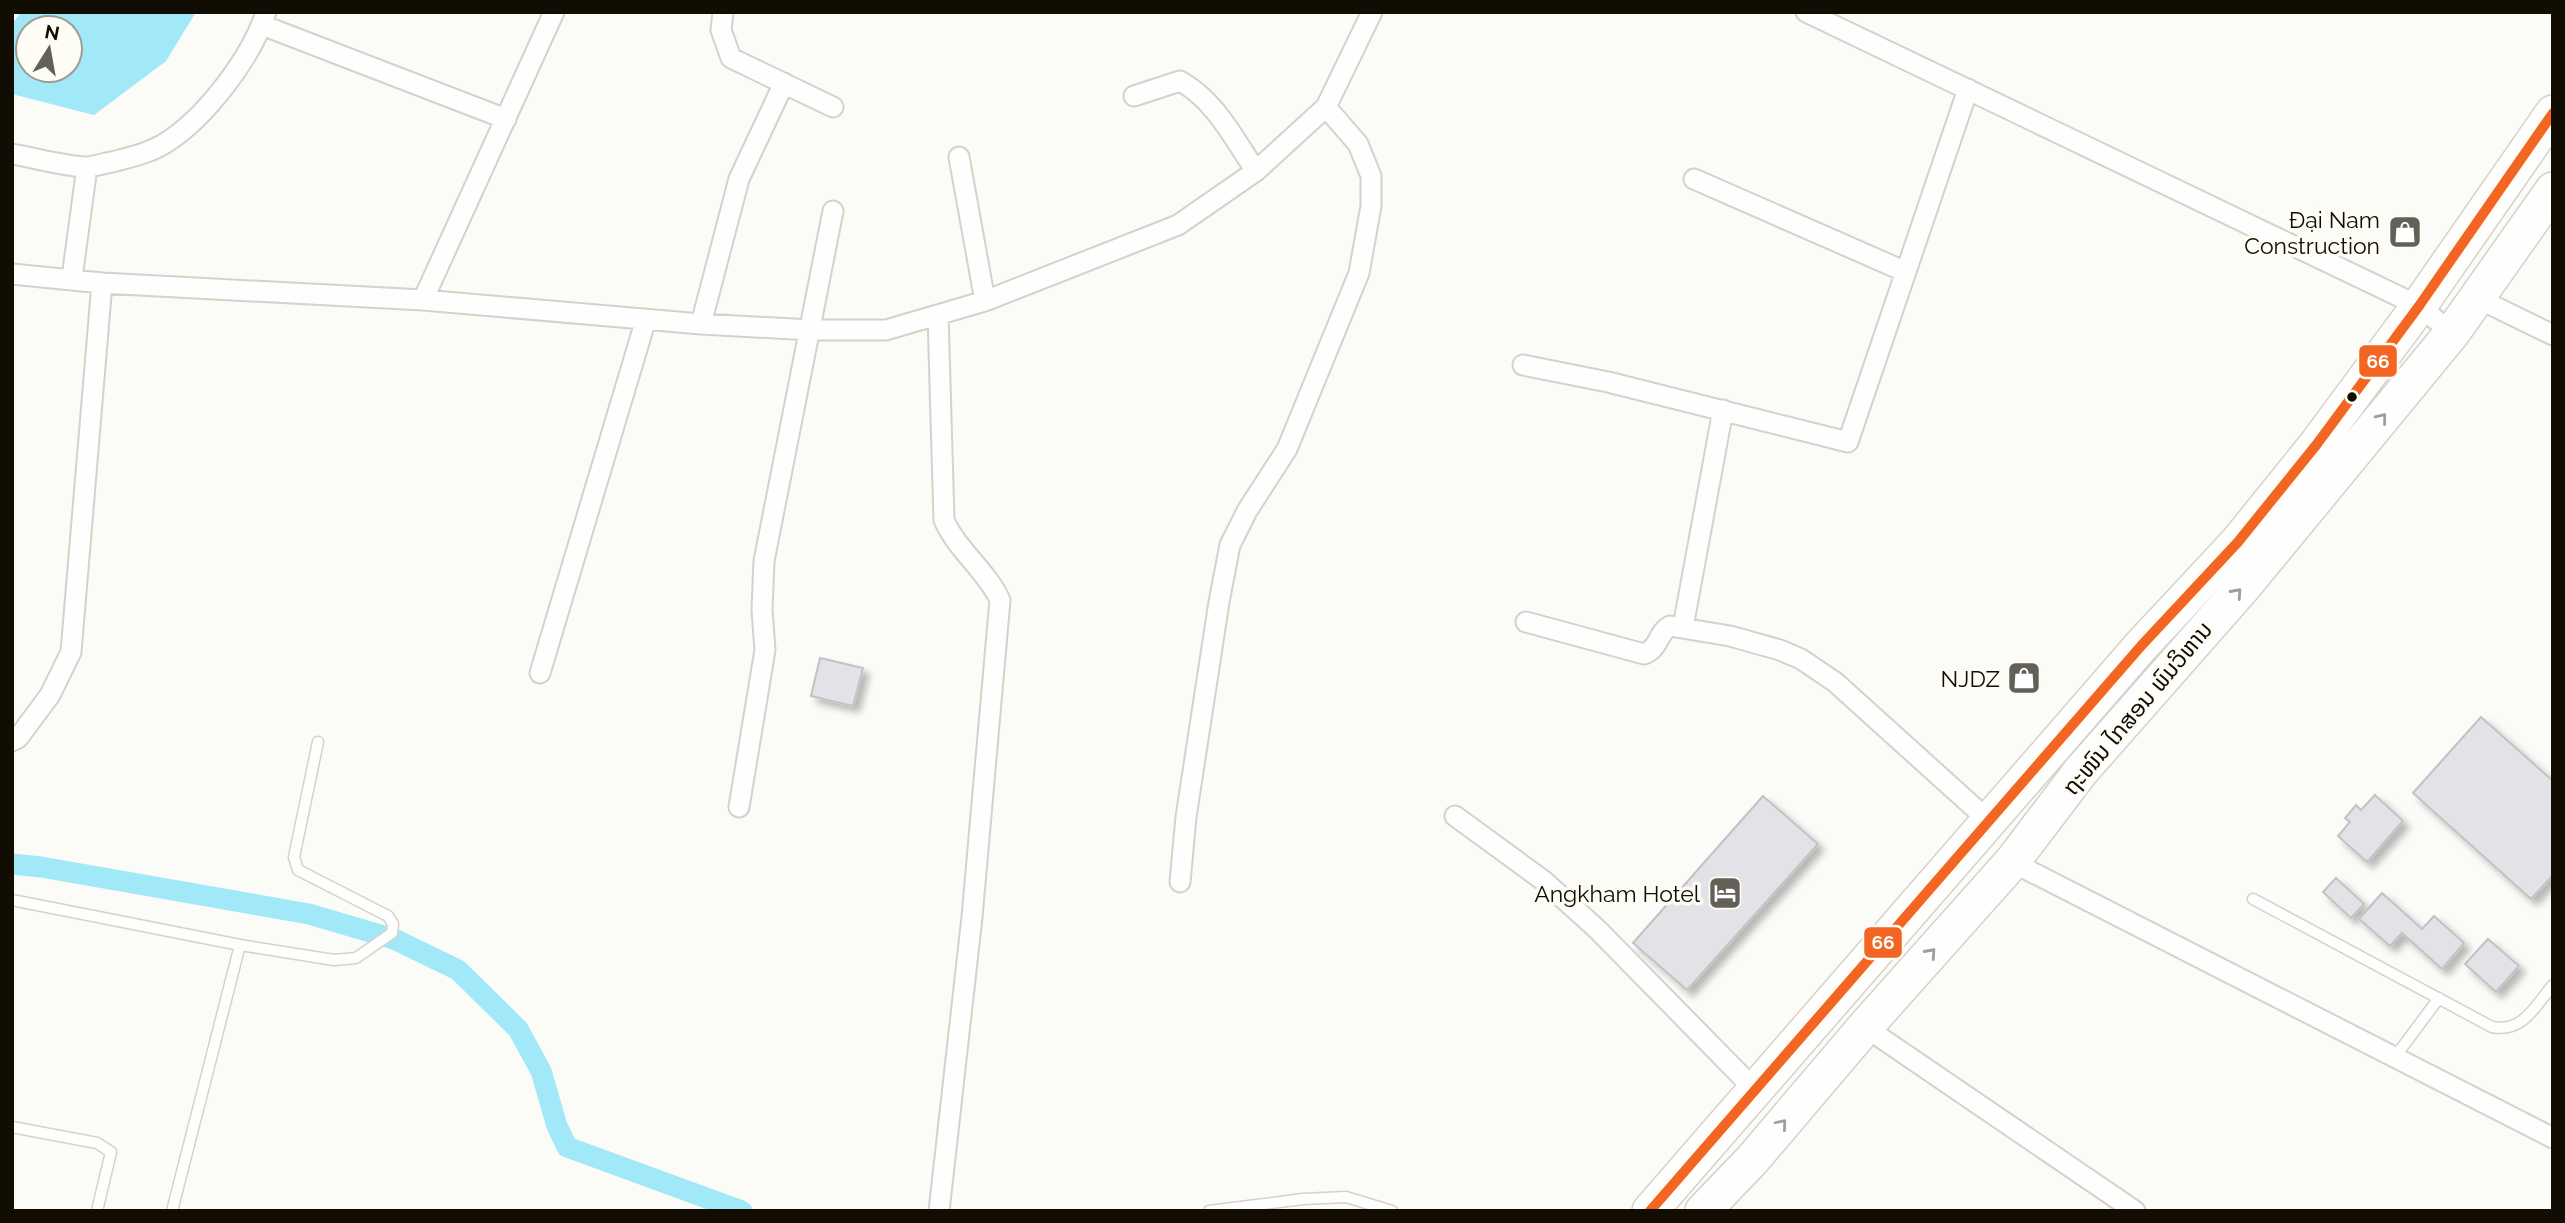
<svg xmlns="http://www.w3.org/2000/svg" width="2565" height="1223" font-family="Raleway,'Noto Sans Lao',sans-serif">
<defs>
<filter id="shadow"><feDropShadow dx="6" dy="6" stdDeviation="3.5" flood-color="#0004"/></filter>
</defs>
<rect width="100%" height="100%" fill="#fbfbf7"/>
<!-- water -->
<path fill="#a1e8f8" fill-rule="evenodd" d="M21,12h175l-30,49 -72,54 -82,-21v-70zM28,28h42v42h-42z"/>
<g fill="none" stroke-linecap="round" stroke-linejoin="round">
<!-- canal -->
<path stroke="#a1e8f8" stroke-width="21" d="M12,864l29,3 268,47 85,25 64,31 60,59 23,42 16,55 10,21 175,64"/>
</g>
<!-- building -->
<path fill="#e3e2e6" stroke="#c3c1c6" stroke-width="2" filter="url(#shadow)" d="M820,658l43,10 -10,38 -42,-10z
M2481,717l72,64v94l-22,24 -118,-106z
M2375,795l28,26 -36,41 -29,-26 12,-14 -5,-4 11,-13 5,5z
M1763,796l55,48 -131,146 -54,-47z
M2336,878l28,26 -13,14 -28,-26z
M2382,893l40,36 12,-13 30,27 -22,26 -40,-36 -12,13 -31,-27z
M2488,939l31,27 -23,26 -31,-28z"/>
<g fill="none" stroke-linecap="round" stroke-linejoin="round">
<defs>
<path id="lane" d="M2253,899l239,128c31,6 43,-21 61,-42
M12,900l228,45 94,15 22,-2 36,-25 1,-9 -5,-8 -90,-46 -4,-13 24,-115
M2395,1057l44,-59
M12,1127l85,16 14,9 -14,59
M172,1211l68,-266
M1209,1211l94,-12 43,-2 46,14"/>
<path id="street" d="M723,12l-2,18 10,28 102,49
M1806,12l613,294 33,27
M262,25l244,94
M1134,96l46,-15c35,19 54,58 76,90
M12,154c24,4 50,12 74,13 8,0 18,-4 26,-5 19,-5 38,-9 55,-20 39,-25 85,-85 99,-130
M959,157l26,144
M1694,179l212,93
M12,274l90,9 321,17 278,24 110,6h75l99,-29 193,-76 78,-54 70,-64 46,-95
M72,278l15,-111
M2477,298l76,37
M423,300l131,-288
M938,315l6,205c13,30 42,50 56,80l-28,317 -33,294
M701,324l38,-145 45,-96
M1523,365l85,17 240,60 120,-353
M1526,622l118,32c15,-5 14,-22 26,-28l60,10 50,14 21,9 34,23 154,139
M1683,627l40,-217
M540,673l106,-354
M12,741l6,-3 32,-43 21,-43 31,-369
M739,807l26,-157 -3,-40 2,-49 69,-350
M1455,816l89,65 54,49 157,160
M2012,862l541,276
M1180,882l6,-65 33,-215 11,-57 17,-34 40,-62 72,-176 12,-67v-30l-13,-32 -32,-37
M1865,1027l270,184"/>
<path id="highway" d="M1650,1211l491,-565 97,-104 79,-98 102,-138 134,-193
M1703,1211l49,-51 113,-133 147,-165 69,-91 162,-184 209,-254 101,-143"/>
</defs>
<!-- lane casing -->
<use href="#lane" stroke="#d4d2c9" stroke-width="13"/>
<!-- street casing -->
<use href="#street" stroke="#d4d2c9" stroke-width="23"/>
<!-- highway casing -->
<use href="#highway" stroke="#d4d2c9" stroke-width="38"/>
<!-- lane -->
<use href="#lane" stroke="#fefefe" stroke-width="10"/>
<!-- street -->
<use href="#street" stroke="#fefefe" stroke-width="19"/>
<!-- highway -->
<use href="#highway" stroke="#fefefe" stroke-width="35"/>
<defs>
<path id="bus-1" d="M1650,1211l491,-565 97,-104 79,-98 102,-138 134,-193"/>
</defs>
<!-- bus-1 casing -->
<use href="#bus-1" stroke="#fdfcf5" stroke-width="16"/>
<!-- bus-1 -->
<use href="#bus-1" stroke="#f26522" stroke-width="10"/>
</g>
<!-- one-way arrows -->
<defs><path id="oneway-chevron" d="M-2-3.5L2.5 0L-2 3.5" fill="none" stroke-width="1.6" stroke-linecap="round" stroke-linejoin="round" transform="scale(1.75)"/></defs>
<g stroke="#9f9e9a">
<use href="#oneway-chevron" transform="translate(2382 418) rotate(-51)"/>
<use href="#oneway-chevron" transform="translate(2237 593) rotate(-48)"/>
<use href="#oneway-chevron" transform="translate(1931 953) rotate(-48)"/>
<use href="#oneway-chevron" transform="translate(1782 1124) rotate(-50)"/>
</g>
<!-- icons -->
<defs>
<symbol id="shop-square" viewBox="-11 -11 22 22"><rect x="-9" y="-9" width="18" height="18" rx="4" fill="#636058" stroke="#fdfcf5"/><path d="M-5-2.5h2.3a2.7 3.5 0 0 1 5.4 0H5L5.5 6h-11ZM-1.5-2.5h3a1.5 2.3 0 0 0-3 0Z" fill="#fff"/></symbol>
<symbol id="hotel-square" viewBox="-11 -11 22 22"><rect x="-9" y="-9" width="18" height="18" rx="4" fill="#636058" stroke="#fdfcf5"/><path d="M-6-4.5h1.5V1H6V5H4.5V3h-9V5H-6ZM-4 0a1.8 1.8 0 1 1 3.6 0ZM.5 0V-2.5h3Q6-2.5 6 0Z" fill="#fff"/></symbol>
</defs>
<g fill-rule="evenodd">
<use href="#shop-square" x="2386" y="213" width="38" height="38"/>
<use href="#shop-square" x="2005" y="659" width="38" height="38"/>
<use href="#hotel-square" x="1706" y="874" width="38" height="38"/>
</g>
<!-- markers -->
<circle fill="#110d03" stroke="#fdfcf5" stroke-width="2.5" cx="2352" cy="397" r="6"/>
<g text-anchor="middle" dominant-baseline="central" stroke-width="7" stroke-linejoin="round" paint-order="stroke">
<!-- poi labels -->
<g font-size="23" fill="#110d03" stroke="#fdfcf5" text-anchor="end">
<text x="2380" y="219">Đại Nam<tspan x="2380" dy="26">Construction</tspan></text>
<text x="2000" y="678">NJDZ</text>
<text x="1700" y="893">Angkham Hotel</text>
</g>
<!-- street labels -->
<g font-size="23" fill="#110d03" stroke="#fdfcf5">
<text transform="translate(2137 708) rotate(-50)">ຖະໜົນ ໄກສອນ ພົມວິຫານ</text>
</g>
</g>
<g stroke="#fdfcf5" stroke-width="2.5">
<rect x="2358" y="344" width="40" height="34" rx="7" fill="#f26522"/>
<rect x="1863" y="926" width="40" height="33" rx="7" fill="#f26522"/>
</g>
<g font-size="19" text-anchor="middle" font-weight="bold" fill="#fff">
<text x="2378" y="368">66</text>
<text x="1883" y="949">66</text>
</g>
<!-- border -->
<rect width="2565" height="1223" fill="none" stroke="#110d03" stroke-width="28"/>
<!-- north arrow -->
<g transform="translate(49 49) rotate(11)"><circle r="33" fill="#fdfcf5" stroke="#9f9c94" stroke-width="2"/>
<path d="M0-5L12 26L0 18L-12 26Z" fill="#636058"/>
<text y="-10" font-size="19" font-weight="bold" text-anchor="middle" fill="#110d03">N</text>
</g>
</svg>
